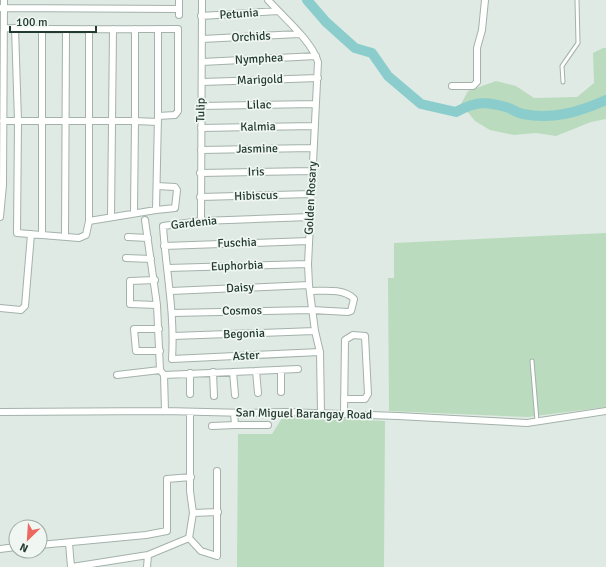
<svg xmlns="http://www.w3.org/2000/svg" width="606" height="567" font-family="Signika,sans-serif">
<rect width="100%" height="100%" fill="#e0eae4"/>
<!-- green -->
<path fill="#badbbd" d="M603,48h3v71l-15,3 -35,14 -20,-3 -22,2 -24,-5 -15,-9 -14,-17 7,-13 28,-10 20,5 18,12 43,-1 17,-14 -1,-30z
M606,233v174l-78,10 -139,-6 -1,-133h6v-35z
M284,415l101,6 -1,146h-147l1,-133h34z"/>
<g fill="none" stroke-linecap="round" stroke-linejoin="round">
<!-- river -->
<path stroke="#8acdcc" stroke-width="10" d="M307,0l19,22 29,26 17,5 16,23 33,28 35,8c20,-11 31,-11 53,-4 4,2 9,5 14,6 29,6 56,-2 83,-14"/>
<defs>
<path id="lane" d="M563,82l-1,-16 16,-23 -1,-43
M532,361l5,60"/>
<path id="street" d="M179,0v15
M268,0c15,17 44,41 50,62l-10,202 1,21 6,46 5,21 1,61
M1,8l178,1
M201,16l77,-5
M4,28c58,2 116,1 174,1v82l-3,4 -17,1v-87
M15,28l3,93 -1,112 62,5 7,-3 3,-14 67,-11 2,-94
M89,29v192
M202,39l97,-5
M202,62l114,-6
M202,82l116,-4
M452,86h21l4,-4v-34l5,-18 3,-30
M201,106l115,-2
M3,121h132v-92
M201,128l114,-2
M201,150l112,-2
M200,173l112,-2
M200,197l112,-3
M156,210l19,-2 2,-18 -2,-3 -18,-1
M134,213l1,-92 23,1
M0,217l3,-32 1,-185
M111,217l2,-188
M310,217l-109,4 -38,5c3,45 12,88 9,133l148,-7
M145,220l12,85 3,65
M201,221l1,-221
M42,235v-207
M65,237l1,-208
M128,237l20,1
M164,246l145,-5
M126,258l25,1
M167,268l141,-4
M155,280l-25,1v23l27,1
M171,291l138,-6
M0,308l21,2 4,-4 6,-72
M172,313l140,-3 36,2 3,-1 3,-12c-10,-11 -31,-8 -44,-8
M159,329h-25l2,22h24
M173,336l142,-5
M281,370v22
M256,371l2,22
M213,372l1,24
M233,372l2,23
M190,373v21
M117,375l43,-5 4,5 134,-6
M164,375l1,36
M0,412l165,-1 82,2 38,-1 113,4 129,7 79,-12
M190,412v79l3,22 -4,25 12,13 16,5v-85
M344,414l1,-74 8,-5 12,1 3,58 -3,5h-21
M235,425h33
M212,426l23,-1 -1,-12
M193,513l25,-1
M69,543l2,24
M40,545l106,-10 21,-4v-52l24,-2
M0,549l16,-2
M72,567l76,-12 41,-17
M147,567l1,-12"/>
</defs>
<!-- lane casing -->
<use href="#lane" stroke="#a3b2aa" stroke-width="5"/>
<!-- street casing -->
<use href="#street" stroke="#a3b2aa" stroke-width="8"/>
<!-- lane -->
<use href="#lane" stroke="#fff" stroke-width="3"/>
<!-- street -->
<use href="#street" stroke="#fff" stroke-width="6"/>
</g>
<g text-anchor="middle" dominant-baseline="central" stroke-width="3.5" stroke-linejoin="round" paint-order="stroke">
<!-- street labels -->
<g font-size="12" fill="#223a2f" stroke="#f0f7f3">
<text transform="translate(239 14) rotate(-4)">Petunia</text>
<text transform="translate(251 37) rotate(-3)">Orchids</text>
<text transform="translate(259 59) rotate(-3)">Nymphea</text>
<text transform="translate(260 80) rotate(-2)">Marigold</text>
<text transform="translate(259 105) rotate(-1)">Lilac</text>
<text transform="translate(201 110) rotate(-89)">Tulip</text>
<text transform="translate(258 127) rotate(-1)">Kalmia</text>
<text transform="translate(257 149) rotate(-1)">Jasmine</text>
<text transform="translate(256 172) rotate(-1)">Iris</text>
<text transform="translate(256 196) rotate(-2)">Hibiscus</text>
<text transform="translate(311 198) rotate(-87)">Golden Rosary</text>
<text transform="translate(194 223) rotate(-6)">Gardenia</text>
<text transform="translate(237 243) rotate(-2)">Fuschia</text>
<text transform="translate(237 266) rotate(-2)">Euphorbia</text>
<text transform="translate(240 288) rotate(-3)">Daisy</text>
<text transform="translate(242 311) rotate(-1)">Cosmos</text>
<text transform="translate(244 334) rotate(-2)">Begonia</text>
<text transform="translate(246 356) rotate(-3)">Aster</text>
<text transform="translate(304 414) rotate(1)">San Miguel Barangay Road</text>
</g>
</g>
<!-- north arrow -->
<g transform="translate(28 539) rotate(205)"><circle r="19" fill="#f0f7f3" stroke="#9eaba5"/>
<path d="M0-3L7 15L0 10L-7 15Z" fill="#eb695e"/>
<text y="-6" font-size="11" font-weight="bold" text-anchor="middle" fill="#223a2f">N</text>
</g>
<!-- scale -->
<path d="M10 26v6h86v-6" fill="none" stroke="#223a2f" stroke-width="2"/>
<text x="16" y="26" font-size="12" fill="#223a2f" stroke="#f0f7f3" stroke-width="3" paint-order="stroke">100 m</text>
</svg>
